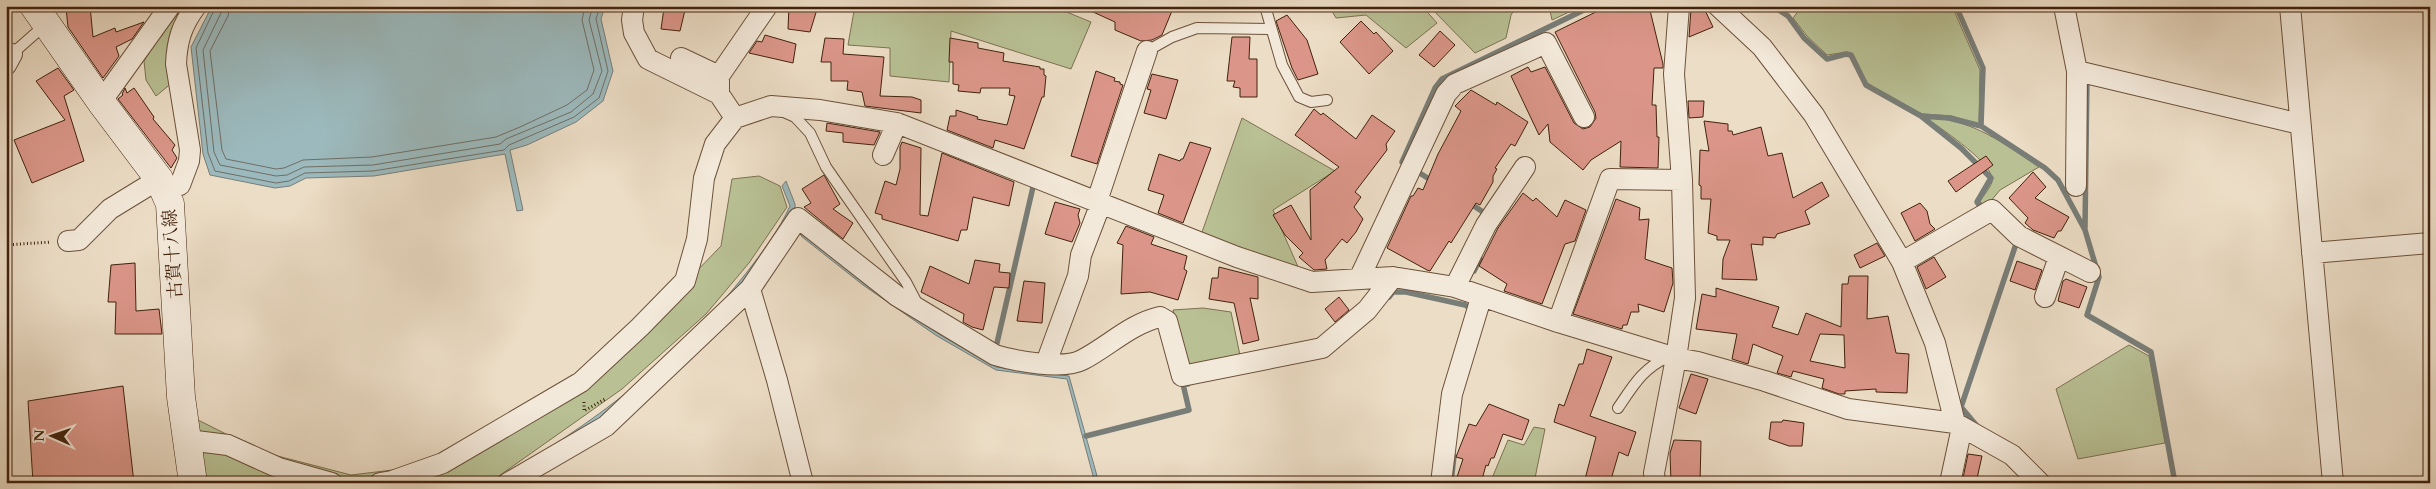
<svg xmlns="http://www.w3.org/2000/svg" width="2436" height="489" font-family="Cardo,'Noto Serif JP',serif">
<rect width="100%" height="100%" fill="#ecddc6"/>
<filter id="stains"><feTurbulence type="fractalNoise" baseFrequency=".004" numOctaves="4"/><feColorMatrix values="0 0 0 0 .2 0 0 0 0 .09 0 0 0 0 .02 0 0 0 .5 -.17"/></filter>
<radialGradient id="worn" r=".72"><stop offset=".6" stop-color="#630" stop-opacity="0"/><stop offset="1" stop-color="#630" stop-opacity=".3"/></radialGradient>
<!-- green -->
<path fill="#b8c094" stroke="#7d7150" d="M177,6h9l-13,76 -17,14 -10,-16 -2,-19z
M868,6h184l39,16 -20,47 -120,-38 -2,51 -59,-6v-28l-42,-3 6,-34 13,-2z
M1329,6h93l15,17 -31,25 -40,-33 -30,3z
M1429,6h88l-6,9 -5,23 -31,15z
M1549,6h33l-30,14z
M1802,6h150l28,64 -1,54 -27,-8 -30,-2 -55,-30 -14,-30 -6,-2 -20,3 -20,-19 -14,-18z
M1930,117c47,5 71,25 109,50l-39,23 -15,18 -5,-7c4,-6 10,-13 12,-19 5,-16 -50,-53 -62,-61z
M1242,118l93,53 -62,39 26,59 -98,-34z
M759,176l21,10 7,21 -38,56 -43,51 -84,75 -133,94h-271l-16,-6 -12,-61 72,36 89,23 75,-9 200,-122 95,-98 11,-67z
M1203,308l28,4 10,48 -54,8 -14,-58z
M2129,345l20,11 16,87 -87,16 -22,-70z
M1534,427l11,2 -11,54h-44l18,-43 16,5z"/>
<!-- water -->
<path fill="#9cbabe" stroke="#787d77" d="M212,6h393l-4,13 12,52 -10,30 -27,21 -49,23 -17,5 13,60 -6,1 -12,-57 -131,22 -68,2 -16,8 -15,2 -65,-13 -7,-21 -12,-107z
M786,181l9,23v9l-63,84 -118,111 -32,22 -84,52 -2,-3c95,-52 184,-121 251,-207 16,-21 32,-42 43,-66l-8,-20z
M803,233l136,101 57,33 73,9 30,107h-4l-28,-104 -71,-9 -59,-34 -74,-51 -62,-49z"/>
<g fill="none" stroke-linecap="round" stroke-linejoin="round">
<!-- shore -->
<path stroke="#6f6e65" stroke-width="1" d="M216,6l-20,42 12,105 7,18 61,12 13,-2 16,-8 68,-2 131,-21 5,-5 65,-28 25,-19 9,-27 -12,-52 4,-13
M222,6l-1,7 -18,37 11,102 6,13 56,11 11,-1 17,-8 69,-2 127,-21 6,-5 65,-27 22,-18 9,-23 -13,-51 4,-14
M230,6l-2,10 -18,35 12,99 4,9 50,10 8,-1 19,-8 69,-3 124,-20 24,-10 47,-22 20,-15 7,-20 -12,-50 3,-14"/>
<!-- stream -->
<path stroke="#787d77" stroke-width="5.5" d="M1773,6l15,10 16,22 23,21 19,-5 5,1 15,30 55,31 40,32 30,30 -14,24 6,8
M1956,6l27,62 -2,58
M1921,116l28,2 32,8 64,42 13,12 27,50 14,47 -12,38 64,37 24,131
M1434,182l-32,-20 33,-74 7,-9 150,-73
M1468,202l21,14
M2085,228l2,-151
M1474,271l6,-12
M1389,297l4,-5h13l59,13 8,5
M997,343l36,-156
M1977,426l-16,-19 55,-163 -4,-4
M1086,436l103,-26 -6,-26h5
M1451,483l3,-27"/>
</g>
<!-- building -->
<path fill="#db9689" stroke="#42220c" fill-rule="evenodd" d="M90,6l3,31 22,-9 1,4 28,-10 -12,17 -16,8 3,9 -16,22 -35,-51 -2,-19z
M670,6h16l-6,25 -19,-2 3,-21z
M789,6h29l-8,26 -22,-3z
M1080,6h94l-12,29 -10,5 -11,1 -26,-11v-8z
M1608,6h41l14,58v4h-9l-2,37h4l1,32h2l-1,31 -38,-1 1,-26 -30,19 -8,10 -33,-28 -2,-18 -9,11 -28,-59 17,-9 3,5 14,-5 29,56 9,6 7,-2 6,-9 -1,-6 -40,-80z
M1694,6h9l10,21 -24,10 2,-28z
M1287,15l20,25 11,34 -20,6 -6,-12 -16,-47z
M1361,21l13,13 2,-2 17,19 -24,23 -29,-32z
M1440,31l15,14 -21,22 -15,-12z
M765,35l31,9 -3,19 -44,-10 8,-12 5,1z
M1232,37h18l-1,22h8v38h-17v-9l-7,-1 2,-6h-8z
M825,38l19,1 -1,15 41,3 -4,39 32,1 9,3v13l-56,-7 -3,-14 -15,-2 1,-9h-17v-19h-10z
M950,38l28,5v5l26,5 -1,8 37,6v2h4v6l2,1 -2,21h-2l-18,52 -29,-9 -2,8 -46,-18 3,-14h6v-6l22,7 -1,2 30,6 8,-29 -6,-1 1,-7h-29l-1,5 -22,-2 1,-6 -6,-1v-22h-4z
M58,68l16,22 -10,6 20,65 -52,22 -18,-43 51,-20 -29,-39z
M1096,71l19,7 -1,3 6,1v2l3,1 -26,79 -26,-8z
M1152,74l26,6 -12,39 -22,-6 7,-23 -4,-1z
M125,88l2,5 7,-5 20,29 -1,2 22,26 -3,5 5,8 -6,10 -53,-69 5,-4 -1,-1z
M1471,90l25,15 1,-3 31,20 -13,24 -4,-2 -16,24 2,1 -4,7v6l-13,23 -4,-2 -25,40 -2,-2 -19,30 -3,-1 -40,-22 24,-52h2l5,-8 5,2 15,-36 23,-43 -6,-5z
M1688,101h16l-1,16 -14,1z
M1314,109l7,6 2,-2 33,26 16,-24 23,16 -9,13 1,6 -32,42 6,5 -7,10 9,12 -7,13 -9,11 -5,-4 -17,21 2,9 -13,1 -15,-13 4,-4 -18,-18 -12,-20 18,-10 20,35 -1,-50 29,-23 -44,-32z
M1704,121l24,3v7h4l1,4 28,-8 7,29 14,-3 11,45 29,-16 7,14 -24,15 5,13 -33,10 -2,4 -12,-1v8l-12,-1 6,36 -35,-1 1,-20 7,-19h-13v-4l-9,-3 3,-34h-10v-13l-2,-1 1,-35 9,1z
M827,123l53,9 -6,13 -31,-3v-9l-17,-2z
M902,142l19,6 -1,67 8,1 14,-63 72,29 -5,24 -36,-9 -6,33h-6l-3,11 -76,-22v-4l-7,-2 10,-32 11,4 4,-16v-22z
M1190,142l21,6 -28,75 -25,-10 6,-18 -16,-5 11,-36 21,7 1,-2h2z
M1986,156l7,9 -37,27 -8,-11z
M2033,172l13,15 -11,11 34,19 -8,14h-3l-4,7 -21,-8 -8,-7 3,-5 -19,-20z
M824,175l16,29 -7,5 20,14 -10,16 -39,-32 7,-4 -9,-14z
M1523,193l10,8 3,-3 21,19 8,-17 21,10 -11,31 -10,3 -23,60 -38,-13 3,-7 -28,-18 19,-38z
M1616,199l24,9 -1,12 10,-1 -4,40 27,9 1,15 -9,29 -26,-8 1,8h-8l-4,13h-4l-1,4 -49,-15z
M1055,202l25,7 -2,6 2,8 -8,19 -27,-8z
M1920,203l7,8 3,13 5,5 -20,12 -14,-28z
M1126,226l28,11 -3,7 36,12 -3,13 3,2 -9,29 -28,-8 -29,2 2,-49 -6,-2z
M1877,243l8,13 -25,12 -6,-13z
M1934,257l12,20 -20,12 -9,-22z
M975,260l25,4 -1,8 11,1 -1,15 -15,-1 -11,43 -11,-3 -9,-5 1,-8 -43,-22 9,-26 39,18z
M2017,261l25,9 -7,20 -25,-9z
M135,263l1,48 23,-2 3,25h-47l1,-32h-8l3,-37z
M1219,267l39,10v22l-8,-1 9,42 -16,4 -9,-41 -25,-4 3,-21h6z
M1849,276h19l-1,43 21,-3 8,37 13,1 -2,39 -31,-1v-3l-31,2v3h-6l-17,-6 2,-9 -31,-8 -2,6 -14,-4 6,-17 -30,-12 -5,20 -16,-5 5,-25 -41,-5 6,-35 14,3v-9l63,19 -7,20 26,8 8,-22 35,14 1,-43h6zM1820,334l24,1 1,33 -35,-7z
M2066,279l21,8 -8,21 -21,-7 5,-20z
M1024,281l21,2 -3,40 -25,-2z
M1339,297l10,13 -14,12 -10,-13z
M1587,349l25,8 -22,59 46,16 -8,24 -9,-4 -9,31h-26l12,-46 -42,-15 5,-18 5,2 15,-42h4z
M1691,374l17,5 -12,35 -17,-6z
M123,386l11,97h-101l-5,-82z
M1489,404l40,16 -7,20 -19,-6 -9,24h-3l-3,8 -2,-1 -5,18h-26l8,-24 -7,-2 13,-33 7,2z
M1783,420l21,3 -2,23h-13l-20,-7 2,-17h11z
M1674,440l27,1 -1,42h-29l-1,-30z
M1968,454l14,2 -6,27h-14z"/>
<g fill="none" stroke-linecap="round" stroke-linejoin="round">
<defs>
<path id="lane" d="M1265,6l17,59 17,32 12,5 16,-2
M1147,51l25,-14 25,-9 74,1
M9,53l3,1 34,-30
M786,113l9,4 15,16 16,34 80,115 12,23
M1618,408c15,-22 25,-40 50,-51"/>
<path id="street" d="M634,6l-2,14 2,13 14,26 71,35 16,24 36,-12 49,4 77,13 340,134 75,25 81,-5 62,10 103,35 118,36 22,4 67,19 83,28 107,14 57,32 28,28
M1718,6l44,41 52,68 88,147 33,81 20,80
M2064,6l13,65 223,53
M2290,6l43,477
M681,58l38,18
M6,65l6,-11
M719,94v-18l48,-70
M101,102l69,-96
M883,155l14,-32
M180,185l9,-24 1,-11 -14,-86c1,-24 6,-39 20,-58
M2076,186l1,-115
M1097,201l50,-150
M68,241l11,-1 31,-31 49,-30
M2312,253l118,-10
M1902,262l90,-52 27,26 71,36
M1359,279l87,-185 9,-10 91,-41 38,74
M1455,287l31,-62 39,-58
M750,289l27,91 26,103
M2045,297l14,-40
M1558,322l52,-143 72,1
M1046,363l32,-87 3,-21 20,-52
M188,440l40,5 51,23 53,15
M380,483l12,-2 51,-18 138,-81 59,-55 45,-46 12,-42 7,-61 11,-34 20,-26
M508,483l98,-57 144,-137 48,-71 99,78 98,59c20,6 68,15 87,5 27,-14 48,-36 78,-43l7,4 15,55 140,-28 45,-38 26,-33
M1441,483l11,-89 29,-96
M1655,483l-1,-10 22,-115 9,-60 -3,-118 -8,-106 5,-68
M1950,483l12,-56"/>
<path id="secondary" d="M34,6l67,96 58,77 11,25 11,193 12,86"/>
</defs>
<!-- lane casing -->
<use href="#lane" stroke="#6c513a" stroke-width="12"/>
<!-- street casing -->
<use href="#street" stroke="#6c513a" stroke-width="22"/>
<!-- secondary casing -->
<use href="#secondary" stroke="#42220c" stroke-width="29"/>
<!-- path -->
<path stroke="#42220c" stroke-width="3" stroke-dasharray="1 2.5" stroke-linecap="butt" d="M6,245l45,-3
M584,402v9l21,-12"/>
<!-- lane -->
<use href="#lane" stroke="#f3e9da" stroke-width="10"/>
<!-- street -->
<use href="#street" stroke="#f3e9da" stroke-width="20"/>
<!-- secondary -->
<use href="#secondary" stroke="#f3e9da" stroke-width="28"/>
</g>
<g text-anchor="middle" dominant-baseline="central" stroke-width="4" stroke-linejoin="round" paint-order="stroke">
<!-- street labels -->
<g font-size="18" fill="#42220c" stroke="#f3e9da">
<text transform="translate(173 254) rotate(-94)">古賀十八線</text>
</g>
</g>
<!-- margin -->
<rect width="2436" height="489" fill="none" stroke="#ecddc6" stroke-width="25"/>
<rect x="8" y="8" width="2421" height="474" fill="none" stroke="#42220c" stroke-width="2.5"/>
<rect x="12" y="12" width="2411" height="464" fill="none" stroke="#42220c"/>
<!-- north arrow -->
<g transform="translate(52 436) rotate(272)" stroke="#f3e9da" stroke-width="4" paint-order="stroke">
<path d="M0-4L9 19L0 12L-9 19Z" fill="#42220c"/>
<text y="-8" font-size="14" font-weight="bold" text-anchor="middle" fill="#42220c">N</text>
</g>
<rect width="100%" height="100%" filter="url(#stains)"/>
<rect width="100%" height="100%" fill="url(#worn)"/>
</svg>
